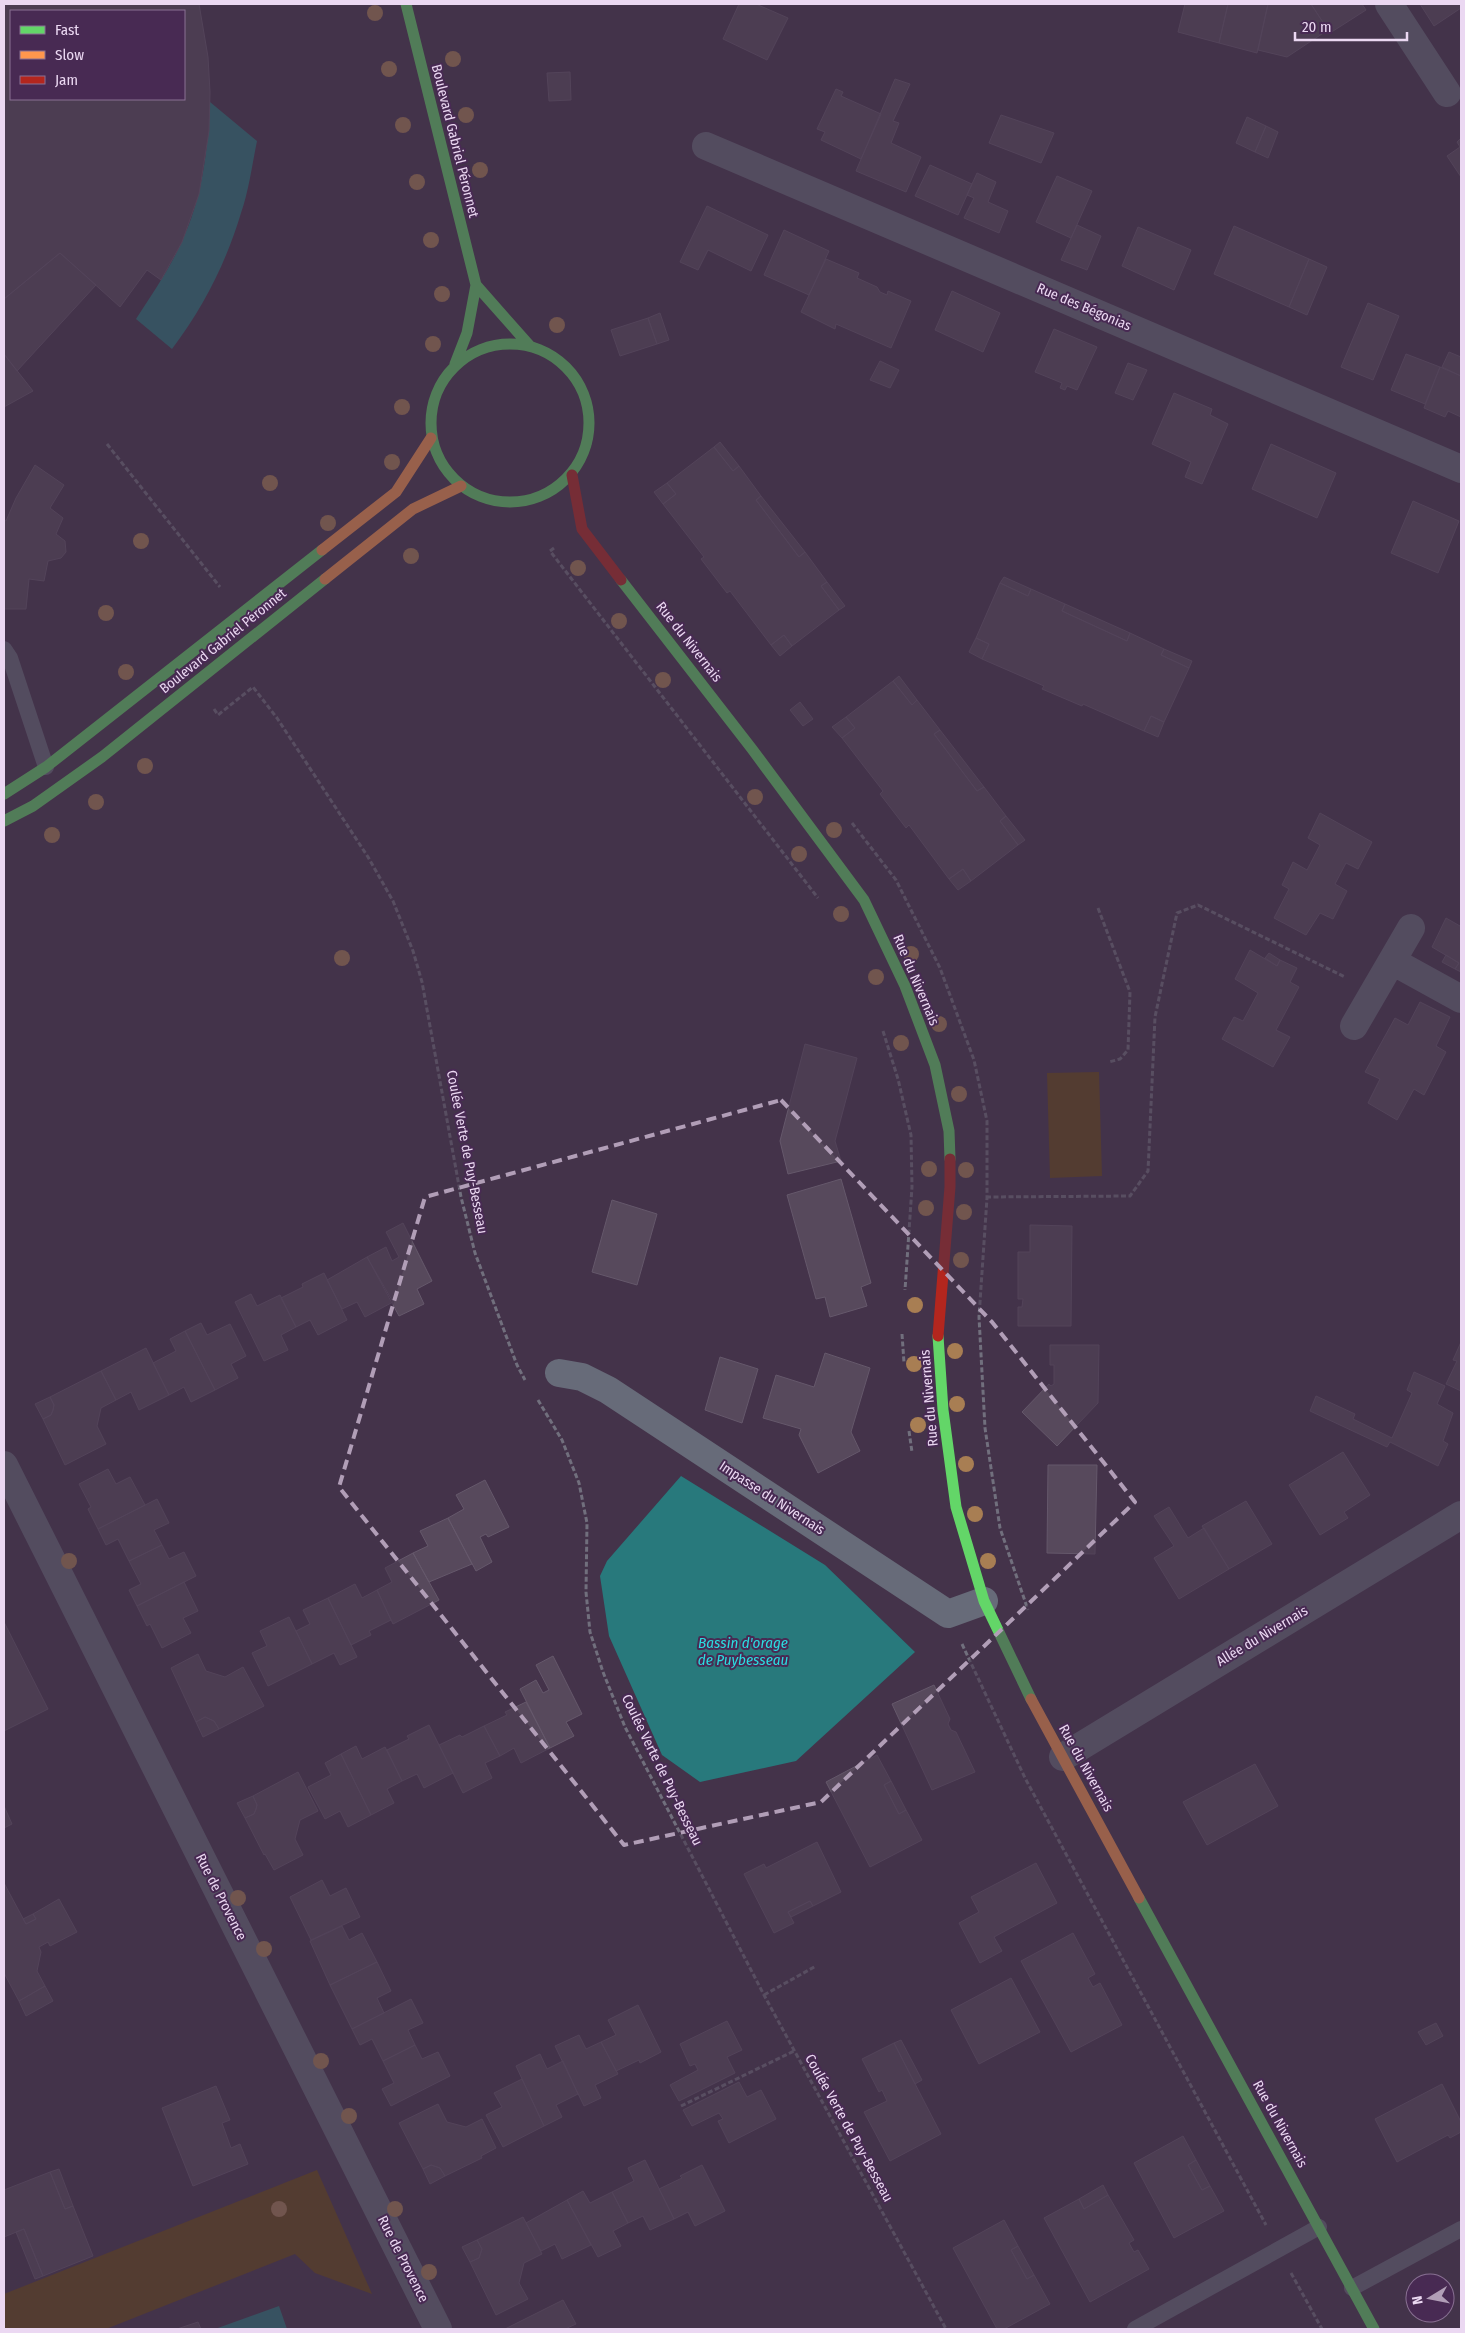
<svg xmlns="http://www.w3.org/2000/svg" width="1465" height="2333" font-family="'Fira Sans Condensed',sans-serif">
<rect width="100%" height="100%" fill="#44334a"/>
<!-- green -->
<path fill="#674713" d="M1099,1072l3,104 -52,2 -3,-105z
M317,2170l55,124 -57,-21 -20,-19 -189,75h-102v-35z"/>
<!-- water -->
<path fill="#28797c" d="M210,102l47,39c-5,24 -8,49 -16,72 -15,50 -38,95 -69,136l-36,-30c16,-25 33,-49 45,-76 21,-43 27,-93 29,-141z
M681,1476l144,89 90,87 -119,109 -96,21 -38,-27 -53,-119 -9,-60 7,-15z
M279,2306l8,23h-72z"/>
<!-- building -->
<path fill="#57495c" stroke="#65586b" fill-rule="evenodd" d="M4,4h195l9,53 2,35 -1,39 -10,63 -17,48 -21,38 -14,-10 -27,37 -60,-54 -56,46zM11,11h173v88h-173z
M739,4h17l32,14 -21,42 -44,-21z
M1185,4h43l-9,39 -41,-11z
M1228,4h40l-11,49 -38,-10z
M1268,4h43l17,26 -41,27 -29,-7z
M1311,4h51l4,6 -36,23z
M1420,4h41v4l-27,18z
M570,72l1,28 -22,1 -2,-28z
M895,79l15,5 -17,37 6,2 -8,20 30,14 -15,35 -50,-21z
M836,89l7,3 -2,4 40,18 -20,45 -40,-19 4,-8 -8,-3z
M1001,115l53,18 -13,30 -52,-20z
M1247,117l19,9 -11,26 -19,-9z
M1266,126l12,6 -10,26 -13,-6z
M1461,138v39l-14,-21 13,-9 -3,-5z
M930,165l42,19 -14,31 -43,-19z
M977,173l19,9 -8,20 20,9 -9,22 -35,-15 10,-20 -7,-3z
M1057,176l35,15 -21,47 -35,-16z
M707,206l61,29 -17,36 -43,-21 -10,20 -18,-8z
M1077,225l24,11 -14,34 -26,-10z
M1234,226l75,33 -20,48 -75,-33z
M1138,227l53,23 -17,40 -52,-24z
M784,230l45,21 -20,44 -45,-20z
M60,253l36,32 -79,86 -13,-17v-55z
M826,259l33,14 -2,5 20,9 3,5 7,3 1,-4 23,10 -20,47 -55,-24 -1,5 -34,-17z
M1309,259l18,8 -20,48 -18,-8z
M952,291l48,22 -17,39 -48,-22z
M1368,303l31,13 -26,64 -32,-13z
M660,313l9,27 -12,4 -9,-26z
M648,318l9,26 -37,12 -9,-26z
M1054,329l43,18 -20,43 -10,-4 -2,4 -5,-2 2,-5 -27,-11z
M1449,352l12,5v19l-19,-9z
M4,354l29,37 -29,16z
M1406,354l34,13 -15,37 -34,-14z
M880,361l19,9 -9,18 -20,-8z
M1128,363l19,7 -14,30 -18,-7z
M1440,367l21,9v41l-13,-6 -3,6 -21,-9z
M1174,393l38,16 -2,6 18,9 -26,60 -17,-7 6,-15 -39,-18z
M720,442l19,24 -6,5 -19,-24z
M1271,444l65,29 -19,45 -65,-29z
M714,447l19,24 6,-5 22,30 -5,4 43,57 6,-5 22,30 -6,4 18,24 -47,36 -8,-11 -13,10 -41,-54 -3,2 -26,-34 3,-2 -41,-53 13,-10 -9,-11z
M35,465l29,20 -14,23 13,10 -7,16 9,7 1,11 -5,6 -13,3 -4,20 -15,-2 -3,30h-22v-89l2,1 10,-23z
M667,483l9,11 -13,10 -9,-12z
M761,496l44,56 -6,5 -43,-57z
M1413,501l46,20 -21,52 -47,-20z
M1004,577l27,12 -3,7 -28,-13z
M827,582l18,24 -6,4 -18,-24z
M1000,583l28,13 3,-7 34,15 -3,7 65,30 3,-8 34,16 -3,6 28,13 -25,54 -13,-6 -7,15 -61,-27 -1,2 -40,-17 2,-3 -62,-27 7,-15 -13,-6z
M1065,604l65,29 -3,8 -65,-30z
M784,635l8,11 -12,10 -9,-11z
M976,638l13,6 -7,15 -13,-7z
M1164,649l28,12 -3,7 -28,-13z
M899,676l18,24 -5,5 -19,-24z
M893,681l19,24 5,-5 23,30 -6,4 43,57 7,-4 22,29 -6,5 18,24 -47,36 -8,-12 -14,10 -40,-54 -3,3 -26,-34 3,-3 -41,-53 13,-10 -9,-11z
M800,702l13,17 -10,7 -13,-16z
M1151,716l13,6 -6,15 -14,-6z
M846,717l9,11 -13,10 -10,-11z
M940,730l44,57 -7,4 -43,-57z
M1320,813l52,29 -14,27 -12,-6 -11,21 12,7 -14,28 -13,-6 -14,22 -32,-17 15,-29 -7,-4 11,-23 14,8 13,-25 -12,-7z
M1006,816l19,24 -7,5 -18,-24z
M963,869l8,12 -13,9 -9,-11z
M1446,918l14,8 1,-3v49l-6,-3 4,-6 -27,-16z
M1250,950l27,16 3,-6 17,8 -7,14 9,5 -23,43 14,7 -17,30 -51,-28 12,-22 9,4 15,-28 -23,-14z
M1269,953l11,7 -3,6 -12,-8z
M1446,955l13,8 -4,6 -13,-7z
M1420,1002l30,15 -14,29 10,6 -22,43 -10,-6 -17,31 -29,-17 12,-24 -15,-7 30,-54 13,7z
M805,1044l52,14 -22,83 6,20 -53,13 -8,-33z
M841,1179l30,104 -10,4 6,19 -37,11 -5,-20 -9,2 -29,-104z
M612,1200l45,14 -20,71 -45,-13z
M403,1223l29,58 -15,8 7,15 -25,12 -32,-59 19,-10 6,14 7,-4 -13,-25z
M1030,1225l42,1 -1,100h-53v-19h4l1,-8h-5v-47h12z
M367,1257l26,45 -28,15 -8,-15 -15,7 -15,-29z
M324,1273l23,47 -29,15 -8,-15 -14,7 -15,-29 22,-11 -1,-3z
M251,1294l6,12 23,-11 16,32 -15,8 7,15 -24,11 -29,-59z
M201,1323l6,12 23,-11 16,32 -15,8 7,14 -23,12 -30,-59z
M185,1331l30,59 -24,12 -7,-15 -15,8 -16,-32 23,-12 -6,-12z
M1461,1342v49l-15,-7 11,-23 -4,-1z
M1050,1345h49l-1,58 -41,43 -35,-34 27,-28 2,2 3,-2v-19h-4z
M146,1348l23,47 -30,15 -8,-18 -15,8 -15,-29z
M825,1353l45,15 -19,64 9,19 -42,22 -19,-38 2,-6 -38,-11 13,-43 38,12z
M720,1357l38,12 -16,54 -37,-13z
M101,1371l15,29 -15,8 -4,18 9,18 -41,21 -22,-46 8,-4 2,-5 1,-5 -4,-8z
M1414,1372l31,14 -8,18 16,9 -10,28 5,3 -10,22 -48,-24 -3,5 -77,-36 6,-15 39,18 -2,5 39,19 20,-45 -5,-3z
M50,1397l4,8 -1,5 -2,5 -8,4 -8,-15z
M1343,1452l27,43 -26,17 4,6 -28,17 -31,-50z
M1048,1465h49l-2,89 -48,-1z
M108,1469l8,15 14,-7 15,28 -47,24 -10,-20 3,-2 -12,-23z
M485,1480l24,47 -21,10 -2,-3 -6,3 12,25 -16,9 -28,-53 16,-9 -8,-14z
M157,1499l12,24 -15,7 8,15 -33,16 -11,-22 -12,6 -8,-16z
M1246,1501l26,43 -43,25 -27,-43z
M1169,1507l19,31 16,-10 25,41 -50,30 -25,-41 20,-12 -20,-30z
M448,1518l24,46 -43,18 -16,-29 15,-7 -8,-15z
M162,1545l7,14 15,-7 12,24 -59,30 -8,-16 12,-6 -12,-23z
M413,1553l26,47 -46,24 -16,-34 15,-8 -7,-14z
M184,1582l14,29 -15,7 8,15 -29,15 -12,-24 -3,2 -10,-20z
M355,1584l7,14 15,-8 14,30 -22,11 2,4 -20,10 -23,-47z
M328,1598l29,59 -17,8 -6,-12 -22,11 -16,-33 14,-7 -7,-14z
M289,1617l23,47 -44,22 -16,-33 15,-7 -7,-15z
M4,1622l44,87 -44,22z
M198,1654l8,17 19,6 18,-10 21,39 -45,23 -5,-8 -9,-4 -9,5 -25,-54z
M553,1656l29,58 -16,8 8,14 -24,12 -30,-59 16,-9 7,13 6,-3 -13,-25z
M934,1685l16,34 -2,5 3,6 5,2 19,40 -43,18 -40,-86z
M526,1702l24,46 -29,15 -7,-15 -14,8 -16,-30 23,-11 -2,-3z
M205,1717l9,4 5,8 -16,8 -7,-15z
M429,1725l24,48 -29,15 -7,-14 -15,7 -15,-31 22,-11 -2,-3z
M484,1726l16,30 -15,7 7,15 -29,15 -24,-48 21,-10 2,2z
M356,1746l6,13 23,-12 17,34 -15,8 7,14 -23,12 -30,-61z
M341,1754l30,61 -23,12 -8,-16 -15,8 -17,-32 23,-12 -6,-12z
M877,1755l14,26 -7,4 15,29 7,-4 16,30 -52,27 -44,-85z
M1255,1764l23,42 -71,39 -24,-43z
M298,1772l20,39 -18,9 -5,19 8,16 -29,15 -9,-16 -1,1 -19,-37 9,-4 2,-5 1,-4 -4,-9z
M891,1781l15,29 -7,4 -15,-29z
M253,1796l4,9 -1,4 -2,5 -9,4 -8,-15z
M4,1806l8,18 -8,4z
M817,1842l24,50 -28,14 -3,-5 -22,11 6,11 -20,10 -30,-59 20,-10 2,4z
M1036,1863l21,40 -63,34 8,14 -22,12 -21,-40 20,-11 -8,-15z
M322,1880l8,16 16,-8 14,29 -49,23 -21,-43z
M4,1883l22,41 10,-5 -3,-5 26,-15 18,33 -27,14 -2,-4 -9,5 2,5 -4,19 8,15 -26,15 -15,-28z
M810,1901l3,5 -22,11 -3,-5z
M33,1914l3,5 -10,5 -3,-5z
M342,1926l7,14 13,-7 15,29 -47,23 -20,-44z
M1073,1933l22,41 -7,4 5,9 7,-4 22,42 -51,27 -50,-91z
M377,1962l14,29 -14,7 7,15 -32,16 -22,-44z
M1011,1978l29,54 -61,32 -28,-54z
M45,1986l8,15 -27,15 -7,-15z
M411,1999l12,24 -15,7 7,15 -32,16 -11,-22 -12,6 -8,-16z
M638,2005l23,47 -21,11 -1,-3 -23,11 -15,-29 15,-7 -8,-15z
M727,2021l15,29 -15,7 8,16 -56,28 -9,-16 28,-15 -3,-6 -5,2 -10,-22z
M1436,2023l7,13 -17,9 -8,-13z
M579,2035l7,14 15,-7 17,32 -23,11 6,13 -17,8 -29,-60z
M901,2040l21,40 -7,4 -21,-41z
M894,2043l47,91 -51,27 -26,-49 23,-11 -5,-11 -3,2 -17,-33z
M415,2045l7,14 16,-7 12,24 -59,30 -9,-17 12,-6 -11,-22z
M540,2054l7,15 16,-8 15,33 -22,11 6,12 -18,9 -28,-60z
M522,2079l22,47 -41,21 -17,-32 16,-8 -8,-14z
M739,2082l8,15 14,-7 15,29 -47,24 -11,-22 5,-2 -4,-6 -27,13 -9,-16z
M1442,2084l19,38v10l-11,6 -2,-3 -51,27 -22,-43z
M216,2086l14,34 -8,3 9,25 9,-4 8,20 -55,22 -31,-78z
M438,2104l9,18 19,5 16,-8 14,29 -15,8 1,2 -37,18 -5,-8 -9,-3 -8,4 -24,-46z
M1183,2136l13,24 -8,5 14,25 8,-4 14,25 -50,27 -40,-75z
M645,2160l29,59 -24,11 -7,-14 -15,7 -16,-31 22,-11 -6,-13z
M1196,2160l14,26 -8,4 -14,-25z
M431,2165l9,3 5,8 -15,8 -7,-15z
M702,2165l23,46 -30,15 -7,-14 -14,7 -15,-30 23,-11 -2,-2z
M59,2169l14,37 -8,3 -15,-37z
M50,2172l15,37 8,-3 20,50 -50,20 -19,-47 -20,8v-47z
M1103,2185l5,10 -24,14 -5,-10z
M583,2191l7,12 22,-11 16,31 -15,8 8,15 -23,11 -31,-57z
M1108,2195l26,45 -5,3 5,9 4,-2 11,19 -59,33 -46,-84 35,-19 5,10z
M567,2200l24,45 -29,14 -7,-15 -14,7 -15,-28z
M523,2217l19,37 -18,9 -5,20 9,16 -32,16 -26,-53 9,-4 3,-9 -5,-9z
M1004,2220l14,26 -7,4 16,29 7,-4 16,29 -46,25h-7l-44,-81z
M24,2229l19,47 -8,3 -19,-47z
M477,2240l5,9 -3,9 -9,4 -8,-15z
M1018,2246l16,29 -7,4 -16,-29z
M563,2300l13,24 -11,5h-60z
M198,2322l3,7h-24z"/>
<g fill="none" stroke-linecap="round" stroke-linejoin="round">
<!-- path -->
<path stroke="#716f7d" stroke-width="3" stroke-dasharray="5 2.5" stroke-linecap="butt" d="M589,440l2,7
M107,444l113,143
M554,548l-4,3 268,347
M214,709l4,6 35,-28 24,31 91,139 25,44 20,50 9,31 39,215 14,56 42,112 8,15
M852,823l44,57 44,88 34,92 13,61v77l-8,119 6,111 15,100 28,82
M1098,908l32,84 -2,58 -8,9 -11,3
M883,1031l15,48 13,56 1,52 -7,103
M986,1197l144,-1 18,-25 7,-154 22,-104 21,-8 147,72
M902,1334l2,29
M538,1400l24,40 17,43 8,40 -1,69 4,40 13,40 22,55 139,268 182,334
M909,1431l3,21
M962,1644l63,134 241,447
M764,1995l52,-29
M681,2106l113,-55
M1291,2273l31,56"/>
<!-- lane -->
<path stroke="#676b79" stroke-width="16" d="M4,649l6,9 36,109
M1352,2288l109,-59
M1135,2329l184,-102"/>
<!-- street -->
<path stroke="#676b79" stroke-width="28" d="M1389,4l58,89
M706,146l755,323
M1392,961l69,38
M1354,1026l57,-98
M559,1373l23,4 26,13 340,224 36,-13
M4,1465l434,864
M1063,1757l398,-242"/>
<!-- fast -->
<path stroke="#63d668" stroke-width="11" d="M406,4l70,281 -9,48 -12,31
M476,285l53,60
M431 423a79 79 0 1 1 158 0a79 79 0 1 1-158 0Z
M621,580l131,169 112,151 41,86 30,79 14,66 1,28
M4,794l42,-27 276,-217
M4,821l29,-15 69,-49 223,-178
M938,1336l5,74 13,97 28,94 47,98
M1139,1898l235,431"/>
<!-- slow -->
<path stroke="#ff974d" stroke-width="11" d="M322,550l74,-58 35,-54
M325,579l88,-70 48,-23
M1031,1699l108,199"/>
<!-- jam -->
<path stroke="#b3261e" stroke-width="11" d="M572,475l10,54 39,51
M938,1336l12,-149v-28"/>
</g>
<!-- trees -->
<g fill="#a87e53">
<circle cx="375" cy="13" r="8"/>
<circle cx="453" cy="59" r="8"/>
<circle cx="389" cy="69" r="8"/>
<circle cx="466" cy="115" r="8"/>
<circle cx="403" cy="125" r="8"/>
<circle cx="480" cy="170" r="8"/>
<circle cx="417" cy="182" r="8"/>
<circle cx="431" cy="240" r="8"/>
<circle cx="442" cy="294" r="8"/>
<circle cx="557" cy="325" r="8"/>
<circle cx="433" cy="344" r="8"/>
<circle cx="402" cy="407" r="8"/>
<circle cx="392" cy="462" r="8"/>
<circle cx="270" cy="483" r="8"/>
<circle cx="328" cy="523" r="8"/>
<circle cx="141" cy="541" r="8"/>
<circle cx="411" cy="556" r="8"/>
<circle cx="578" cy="568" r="8"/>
<circle cx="106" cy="613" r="8"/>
<circle cx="619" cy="621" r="8"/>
<circle cx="126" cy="672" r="8"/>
<circle cx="663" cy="680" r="8"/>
<circle cx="145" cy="766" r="8"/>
<circle cx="755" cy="797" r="8"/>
<circle cx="96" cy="802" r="8"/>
<circle cx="834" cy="830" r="8"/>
<circle cx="52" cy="835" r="8"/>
<circle cx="799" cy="854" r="8"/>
<circle cx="841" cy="914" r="8"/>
<circle cx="911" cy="954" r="8"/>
<circle cx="342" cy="958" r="8"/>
<circle cx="876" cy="977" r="8"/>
<circle cx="939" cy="1024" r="8"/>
<circle cx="901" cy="1043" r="8"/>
<circle cx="959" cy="1094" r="8"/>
<circle cx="929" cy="1169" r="8"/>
<circle cx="966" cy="1170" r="8"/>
<circle cx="926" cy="1208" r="8"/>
<circle cx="964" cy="1212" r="8"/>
<circle cx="961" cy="1260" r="8"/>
<circle cx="915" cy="1305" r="8"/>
<circle cx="955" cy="1351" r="8"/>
<circle cx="914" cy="1364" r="8"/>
<circle cx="957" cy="1404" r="8"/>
<circle cx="918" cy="1425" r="8"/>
<circle cx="966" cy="1464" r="8"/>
<circle cx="975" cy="1514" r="8"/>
<circle cx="69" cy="1561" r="8"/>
<circle cx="988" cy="1561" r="8"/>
<circle cx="238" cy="1898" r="8"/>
<circle cx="264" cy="1949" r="8"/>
<circle cx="321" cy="2061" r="8"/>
<circle cx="349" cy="2116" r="8"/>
<circle cx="279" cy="2209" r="8"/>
<circle cx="395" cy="2209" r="8"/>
<circle cx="429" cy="2272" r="8"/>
</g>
<!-- marked area -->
<path d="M0 0H1465V2333H0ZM781,1100l211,222 143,180 -314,300 -197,43 -285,-358 86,-290z" fill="#44334a" fill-opacity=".55" fill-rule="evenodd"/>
<path fill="none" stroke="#b19eb7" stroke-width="4" stroke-dasharray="10 6" stroke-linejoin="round" d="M781,1100l211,222 143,180 -314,300 -197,43 -285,-358 86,-290z"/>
<g text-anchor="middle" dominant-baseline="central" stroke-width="4" stroke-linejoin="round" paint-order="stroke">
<!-- street labels -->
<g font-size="14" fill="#ebd8f2" stroke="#482a53">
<text transform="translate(455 141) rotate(76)">Boulevard Gabriel Péronnet</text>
<text transform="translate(1084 307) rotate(23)">Rue des Bégonias</text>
<text transform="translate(223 641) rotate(-39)">Boulevard Gabriel Péronnet</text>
<text transform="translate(689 642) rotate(52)">Rue du Nivernais</text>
<text transform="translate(916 980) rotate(67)">Rue du Nivernais</text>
<text transform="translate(467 1152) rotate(79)">Coulée Verte de Puy-Besseau</text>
<text transform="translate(929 1398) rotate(-95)">Rue du Nivernais</text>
<text transform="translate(772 1498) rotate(33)">Impasse du Nivernais</text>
<text transform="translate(1262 1636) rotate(-31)">Allée du Nivernais</text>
<text transform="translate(1086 1768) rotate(61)">Rue du Nivernais</text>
<text transform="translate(662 1770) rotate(64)">Coulée Verte de Puy-Besseau</text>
<text transform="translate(221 1897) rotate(63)">Rue de Provence</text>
<text transform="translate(1280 2124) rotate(61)">Rue du Nivernais</text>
<text transform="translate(849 2128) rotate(61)">Coulée Verte de Puy-Besseau</text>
<text transform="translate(403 2259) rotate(63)">Rue de Provence</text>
</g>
<!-- water labels -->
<g font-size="15" font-style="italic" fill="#2adee1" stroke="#482a53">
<text x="743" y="1643">Bassin d'orage<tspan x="743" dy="17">de Puybesseau</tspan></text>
</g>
</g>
<!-- border -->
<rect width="1465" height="2333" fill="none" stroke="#ebd8f2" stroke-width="10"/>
<!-- legend -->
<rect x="10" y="10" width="175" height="90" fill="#482a53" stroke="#897093"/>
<rect x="20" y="26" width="25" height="8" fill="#63d668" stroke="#897093"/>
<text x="55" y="35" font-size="15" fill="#ebd8f2">Fast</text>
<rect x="20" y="51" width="25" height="8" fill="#ff974d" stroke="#897093"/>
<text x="55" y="60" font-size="15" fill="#ebd8f2">Slow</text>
<rect x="20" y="76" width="25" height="8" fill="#b3261e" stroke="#897093"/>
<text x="55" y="85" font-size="15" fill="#ebd8f2">Jam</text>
<!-- north arrow -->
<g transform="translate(1430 2298) rotate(260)"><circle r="24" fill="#482a53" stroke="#897093"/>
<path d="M0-4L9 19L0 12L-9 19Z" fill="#b19eb7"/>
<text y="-8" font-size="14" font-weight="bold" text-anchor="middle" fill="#ebd8f2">N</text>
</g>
<!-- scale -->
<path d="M1295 32v8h112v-8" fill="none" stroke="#ebd8f2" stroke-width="2.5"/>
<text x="1302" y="32" font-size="15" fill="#ebd8f2" stroke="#482a53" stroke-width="4" paint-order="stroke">20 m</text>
</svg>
